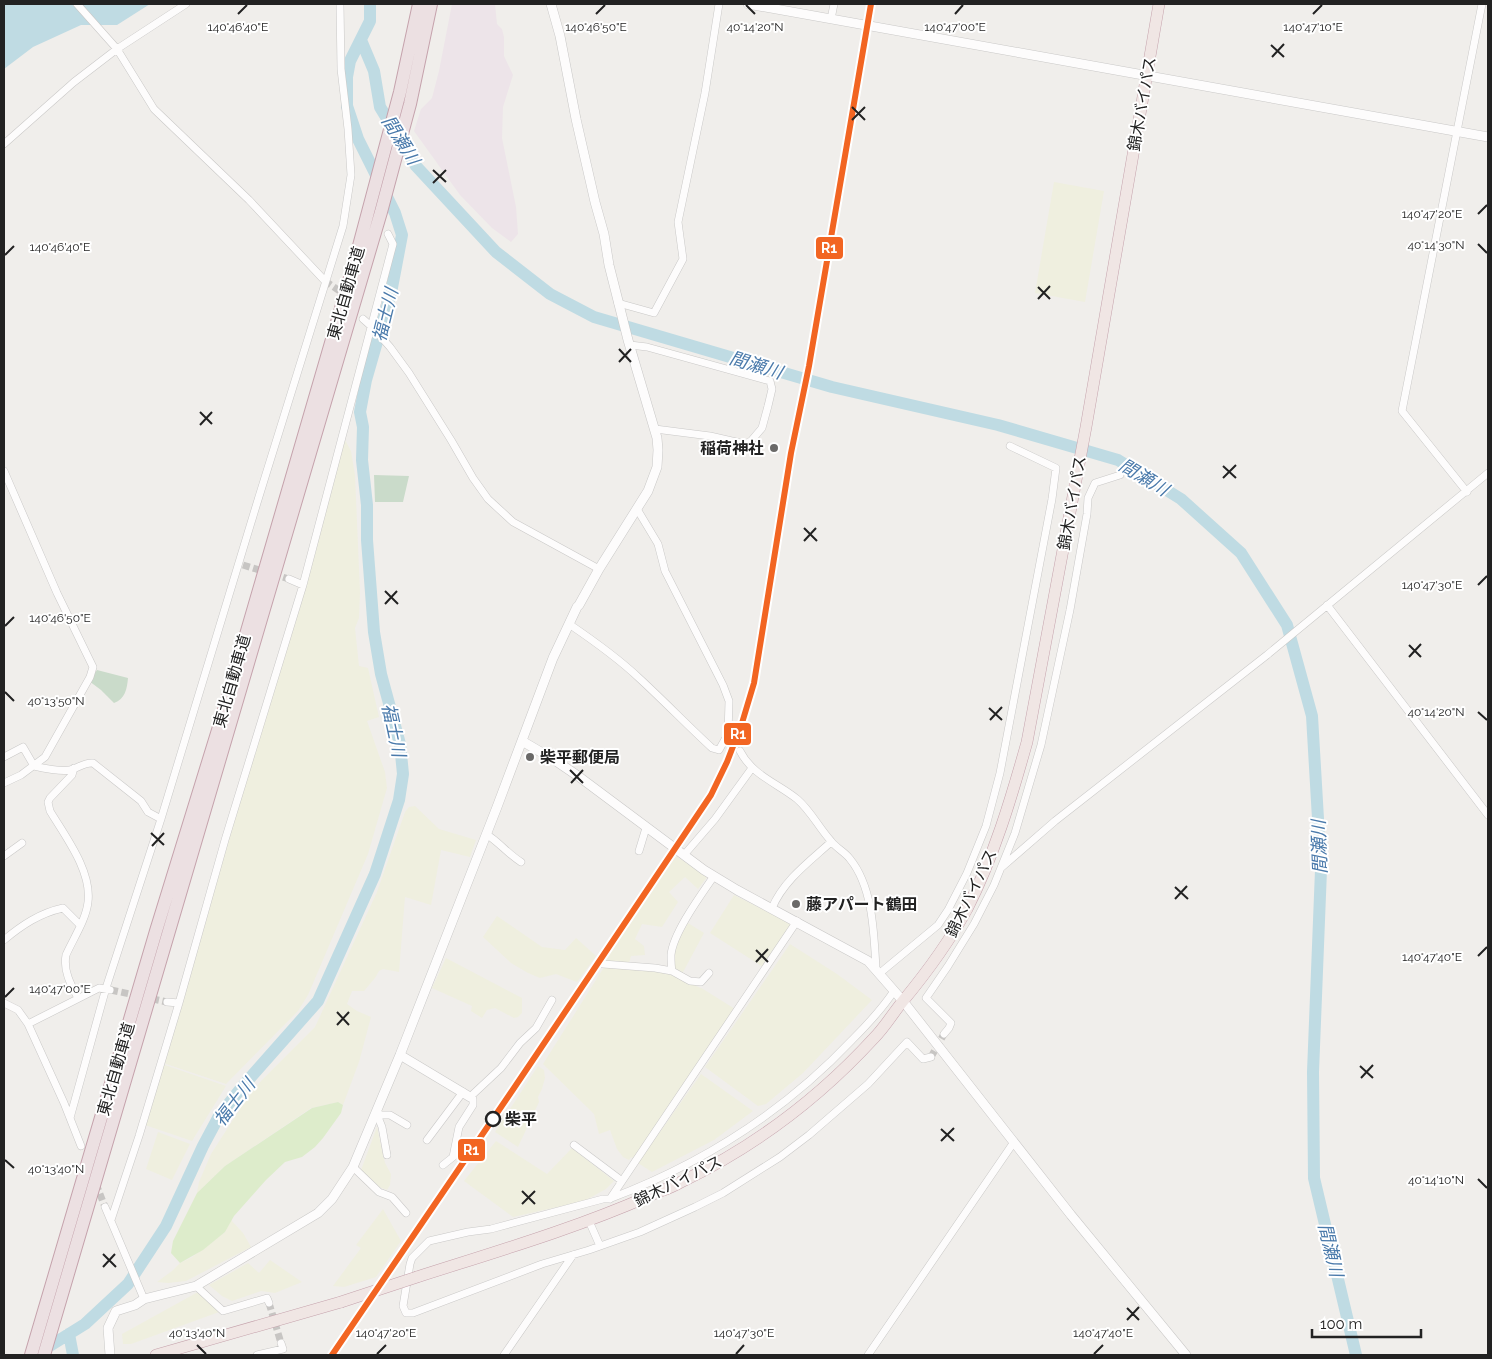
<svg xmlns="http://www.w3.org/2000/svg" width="1492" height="1359" font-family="Raleway,'Noto Sans JP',sans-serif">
<rect width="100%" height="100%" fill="#f0eeeb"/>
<!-- industrial -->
<path fill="#ede4e9" d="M452,4h43l2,20 5,5 2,8v19l9,19 -10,32 -1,31 14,69 2,27 -7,8 -19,-14 -32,-33 -46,-64 7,-22 11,-11 7,-27z"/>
<!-- farmland -->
<path fill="#efefdf" d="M1054,182l50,9 -19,111 -50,-9z
M345,440l6,11 4,24 5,117 -1,26 -4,10 4,38 9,2 11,49 -12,4 18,51 2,16 -19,66 -60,141 -10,16 -72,73 -63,-21z
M415,806l24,23 37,11 -6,17 -29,-7 -10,55 -26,-8 -6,75 -16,-3 -4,2 -4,7 -11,13h-12l-5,13 10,7 14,6 -12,45 -16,43 -5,-3 -27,6 -86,58 -28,27 2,-11 12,-28 36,-56 15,-18 53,-53 62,-135 28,-80 4,-5z
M675,855l32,22 -9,12 -13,-12 -16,15 9,10 -16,25 -20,-3 -7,15 9,7 1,9 -14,1 -2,7 -27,-2z
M734,895l58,29 -29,43 -53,-34z
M497,916l45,31 23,3 11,-12 20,18 -19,26 -21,-8 -16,4 -12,-5 -17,-10 -28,-26z
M688,923l16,10 -22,41 -8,-6 -1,-10 5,-18z
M790,944l47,30 35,26 -69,73 -37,31 -8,2 -53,-39z
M446,958l76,40v15l-4,4 -4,1 -19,-10 -8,2 -5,8 -11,-7 1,-5 -40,-18z
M606,964l56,7 41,18 32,20 -101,150 -3,-2 -2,3 -6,-3 -6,-8 -7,-19 -11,4 -5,-20 -51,-50z
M162,1064l64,22 -34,55 -47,-16z
M538,1066l6,4 1,8 -3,11 -4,8 1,5 -21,45 -23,-15z
M701,1074l52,37 -39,29 -62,32 -14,-9z
M377,1127l8,36 6,11 -1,11 -3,5 -8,-3 -18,-17z
M158,1132l32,12 -18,36 -26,-11z
M496,1141l51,33 25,-26 42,33 -8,8 -22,12 -71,16 -49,-36z
M383,1209l18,32 -25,36 -32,10 -11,-1 28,-38 -5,-3z
M231,1220l12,13 8,14 -65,34 -18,2 -11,-1 15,-11 8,-8 11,-5 34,-26z
M270,1260l32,22 -27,11 -14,-2 -29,10 -10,-5 -13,-11 39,-22 11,10z
M198,1292l21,20 -88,32h-8l-1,-10z"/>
<!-- grass -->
<path fill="#ddeccb" d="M338,1102l5,3 -2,8 -18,25 -8,9 -13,10 -17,5 -19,18 -32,36 -9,16 -22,18 -23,13 -9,-10 2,-12 24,-48 28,-27 87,-58z"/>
<!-- cemetery -->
<path fill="#cadbca" d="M374,475l35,1 -6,26h-28z
M97,670l31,8c-1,11 -3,21 -14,25l-13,-13 -12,-9z"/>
<!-- water -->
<path fill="#bfdbe3" d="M4,4h146l-33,21h-36l-48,22 -29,22z"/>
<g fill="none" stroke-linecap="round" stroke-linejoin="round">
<!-- river -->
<path stroke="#bfdbe3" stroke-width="12" d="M361,40l13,31 6,36 36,59 80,86 54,42 44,23 238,70 166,38 120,35 63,39 60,54 46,72 25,91 9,154 -8,202 1,106 42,177
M69,1334l4,21
M40,1352l45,-28 43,-40 38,-58 37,-80 16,-30 23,-29 76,-86 57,-127 24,-74 4,-26 -3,-30 -19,-70 -7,-42 -7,-92v-35l-5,-45 1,-33 -3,-15 6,-32 25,-87 11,-58 -7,-22 -37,-74 -11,-33v-29l3,-16 20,-40v-17"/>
<!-- minor-tunnel -->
<path stroke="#c7c5c3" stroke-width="7" stroke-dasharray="7 3.5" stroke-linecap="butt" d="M325,281l22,15
M243,565l46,14
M111,990l56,12
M931,1057l13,-23
M96,1184l9,23
M269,1303l12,40"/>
<defs>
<path id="minor" d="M77,4l40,45 37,60 95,91 76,81
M831,19l3,-15
M4,144l70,-62 43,-33 69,-45
M618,303l36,10 29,-54 -5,-37 27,-129 14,-89
M363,319l9,8 18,20 19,26 42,67 22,38 15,21 25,23 86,47
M630,345l17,2 123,34 2,8 -4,17 -6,22 -11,13 -6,3 -35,-8 -55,-7
M4,471l53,122 36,74 -3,10 -45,80 -24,18 -17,8
M1467,492l-65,-81 80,-407
M289,579l14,6
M1327,605l161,210
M569,624c25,17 49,34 70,54 25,23 48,47 73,70l7,2 9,-16 1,-33 -6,-16 -58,-114 -7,-27 -21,-35
M740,751c12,24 37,32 57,48 14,12 22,29 34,42 5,7 14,11 19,18 23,28 24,75 26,110
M4,757l19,-10 11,19c8,2 28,6 36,4 9,-2 14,-8 23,-7l48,38 7,11 13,7
M74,768l-2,7 -22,23 -2,4 2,9c15,25 42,60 38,91 -2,18 -15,37 -22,53 -3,16 5,30 12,43
M486,834c13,8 22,20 35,28
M639,851l7,-23
M684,855l31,-36 37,-51
M4,856l18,-13
M1002,867l53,-46 212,-166 221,-182
M772,908c12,-28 37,-46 59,-66
M4,940c18,-15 36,-27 59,-32l17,17
M603,964l52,4 17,3
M709,973l-8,9 -11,-1 -18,-10c-1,-5 -1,-10 -1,-16 2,-22 30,-60 43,-79
M880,973l58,-48 10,-15 19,-37 19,-47 14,-53 52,-274 4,-31 -46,-22
M894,991c-12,18 -27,34 -42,49 -68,72 -150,124 -243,159h-6l-112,30 -23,3 -39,9 -17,17 -2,6 -7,42 3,7h7l129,-49 47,-14 51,-18 55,-25 28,-14 57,-36 29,-22 59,-51 39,-42 16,17 8,-2
M167,1002l12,1
M4,1003l14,7 10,14 36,79 17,43
M28,1024l71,-36 11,2
M944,1034l5,-6 2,-5 -25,-25 22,-32 26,-42 20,-39 21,-52 26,-88 29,-135 17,-96 1,-16 7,-15 25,-8
M376,1112l6,15 5,28
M376,1112l5,3h9l17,10
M70,1118l36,-130 55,-169 96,-316 86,-277 8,-51 -3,-46 -7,-60 -1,-65
M427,1140l36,-48
M574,1145l48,36
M443,1165l10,-8 6,-30 14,-22v-6l-3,-2 31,-29 19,-25 16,-15 16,-28
M353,1167l26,25 13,5 14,16
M610,1199l187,-278
M105,1207l39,92
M111,1220l28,-84 40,-133 46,-163 78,-255 90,-341 -5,-10
M589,1221l11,25
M196,1286l27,25 44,-13 2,5
M257,1355l26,-6 -2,-6
M504,1355l69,-100
M868,1355l146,-213"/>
<path id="tertiary" d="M748,4l740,133
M522,741l34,20 22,15 126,94 33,20 131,71 35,40 168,214 115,140
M400,1055l70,42
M110,1355l-2,-27 8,-17 19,-6 9,-6 52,-13 122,-73 14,-14 21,-32 47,-112 97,-248 56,-149 24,-51 2,-2 20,-36 49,-78 9,-24 1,-17 -1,-12 -29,-98 -19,-75 -5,-31 -9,-32 -19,-83 -16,-83 -9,-32"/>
<path id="trunk" d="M417,1277c78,-25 157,-48 232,-81 11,-5 22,-8 32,-14 73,-35 138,-84 193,-144 11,-11 19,-25 29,-37 24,-29 46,-59 64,-92 27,-53 44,-110 60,-167l59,-315 73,-423
M156,1355l185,-53"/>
<path id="motorway" d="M31,1355l125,-424 66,-214 134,-460 44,-165 19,-88
M44,1355l337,-1143 29,-108 21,-100"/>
</defs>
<!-- minor casing -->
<use href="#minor" stroke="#c9c8c7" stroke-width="8"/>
<!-- tertiary casing -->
<use href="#tertiary" stroke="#c9c8c7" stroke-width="10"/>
<!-- trunk casing -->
<use href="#trunk" stroke="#c5a2ac" stroke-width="12"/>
<!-- motorway casing -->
<use href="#motorway" stroke="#c5a2ac" stroke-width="14"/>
<!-- minor -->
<use href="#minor" stroke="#fdfcfc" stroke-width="7"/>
<!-- tertiary -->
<use href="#tertiary" stroke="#fdfcfc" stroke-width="9"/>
<!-- trunk -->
<use href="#trunk" stroke="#f0e6e4" stroke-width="11"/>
<!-- motorway -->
<use href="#motorway" stroke="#ece0e2" stroke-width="12"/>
<defs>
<path id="trunk-bridge" d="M341,1302l76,-25"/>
</defs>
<!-- trunk-bridge casing -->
<use href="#trunk-bridge" stroke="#c5a2ac" stroke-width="12" stroke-linecap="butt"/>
<!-- trunk-bridge -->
<use href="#trunk-bridge" stroke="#f0e6e4" stroke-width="11"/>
<defs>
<path id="rail-1" d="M332,1355l182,-267 197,-293 16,-33 15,-39 12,-40 37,-230 18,-87 62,-362"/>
</defs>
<!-- rail-1 casing -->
<use href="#rail-1" stroke="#fff" stroke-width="10"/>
<!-- rail-1 -->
<use href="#rail-1" stroke="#f26522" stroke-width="6"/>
</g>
<!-- ticks -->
<path fill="none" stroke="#222" stroke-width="2" d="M746,5l9,9M238,14l9,-9M596,14l9,-9M955,14l8,-9M1313,14l9,-9M1271,45l13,12M1272,57l12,-13M852,107l13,13M852,120l13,-13M433,170l13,12M433,183l13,-13M1478,214l9,-9M1478,244l9,9M5,255l9,-9M1038,287l12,12M1038,299l12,-13M619,349l12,13M619,362l12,-13M200,412l12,12M200,425l12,-13M1223,466l13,12M1223,478l13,-13M804,528l13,13M804,541l12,-13M1478,585l9,-9M385,591l13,13M385,604l12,-13M5,626l9,-9M1409,645l12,12M1409,657l12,-13M5,692l9,9M989,708l13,12M1478,712l9,8M990,720l12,-13M570,770l13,13M571,783l12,-13M151,833l13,12M152,846l12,-13M1175,887l13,12M1175,899l12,-13M756,950l12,12M1478,956l9,-9M756,962l12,-13M5,997l9,-9M337,1012l12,13M337,1025l12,-13M1360,1066l13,12M1361,1078l12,-13M941,1129l13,12M941,1141l13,-13M5,1160l9,8M1478,1179l9,9M522,1191l13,13M522,1204l13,-13M103,1254l13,13M103,1267l12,-13M1127,1308l12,12M1127,1320l12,-13M197,1345l9,9M377,1354l9,-9M736,1354l8,-9M1094,1354l9,-9"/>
<!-- markers -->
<g fill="#6a6968" stroke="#fff" stroke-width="2">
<circle cx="774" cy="448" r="5"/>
<circle cx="530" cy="757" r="5"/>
<circle cx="796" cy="904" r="5"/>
</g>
<circle fill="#fff" stroke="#222" stroke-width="2.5" cx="493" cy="1119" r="7"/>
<g text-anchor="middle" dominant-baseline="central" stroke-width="4" stroke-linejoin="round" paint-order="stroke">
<!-- street labels -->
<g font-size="16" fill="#222" stroke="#fff">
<text transform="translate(1142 104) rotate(-80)">錦木バイパス</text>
<text transform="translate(346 293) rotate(-74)">東北自動車道</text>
<text transform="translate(1072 503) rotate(-80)">錦木バイパス</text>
<text transform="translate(232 681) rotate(-74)">東北自動車道</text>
<text transform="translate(971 893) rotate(-64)">錦木バイパス</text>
<text transform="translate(116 1069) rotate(-74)">東北自動車道</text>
<text transform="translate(678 1181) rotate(-26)">錦木バイパス</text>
</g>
<!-- poi labels -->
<g font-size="16" font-weight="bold" fill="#222" stroke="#fff" text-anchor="start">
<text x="764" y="448" text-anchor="end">稲荷神社</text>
<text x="540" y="757">柴平郵便局</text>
<text x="806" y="904">藤アパート鶴田</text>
</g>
<!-- stop labels -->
<g font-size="16" font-weight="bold" fill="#222" stroke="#fff" text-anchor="start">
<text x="505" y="1119">柴平</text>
</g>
<!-- water labels -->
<g font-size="18" font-style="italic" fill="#4a7aab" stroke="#fff">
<text transform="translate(401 140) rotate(58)">間瀬川</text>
<text transform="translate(385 315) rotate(-76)">福士川</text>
<text transform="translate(756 365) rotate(17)">間瀬川</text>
<text transform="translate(1144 477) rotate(31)">間瀬川</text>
<text transform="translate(394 730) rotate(78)">福士川</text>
<text transform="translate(1319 847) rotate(-92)">間瀬川</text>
<text transform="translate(234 1102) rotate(-52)">福士川</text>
<text transform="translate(1331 1250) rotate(77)">間瀬川</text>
</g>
</g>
<g font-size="12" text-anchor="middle" fill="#222" stroke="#fff" stroke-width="4" stroke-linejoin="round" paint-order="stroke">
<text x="755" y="31">40°14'20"N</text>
<text x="955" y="31">140°47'00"E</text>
<text x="238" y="31">140°46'40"E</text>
<text x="596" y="31">140°46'50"E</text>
<text x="1313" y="31">140°47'10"E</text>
<text x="1432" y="218">140°47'20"E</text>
<text x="1436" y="249">40°14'30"N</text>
<text x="60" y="251">140°46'40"E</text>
<text x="1432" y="589">140°47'30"E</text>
<text x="60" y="622">140°46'50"E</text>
<text x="56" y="705">40°13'50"N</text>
<text x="1436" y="716">40°14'20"N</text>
<text x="1432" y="961">140°47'40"E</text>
<text x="60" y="993">140°47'00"E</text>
<text x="56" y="1173">40°13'40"N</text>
<text x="1436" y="1184">40°14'10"N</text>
<text x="386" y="1337">140°47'20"E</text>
<text x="744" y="1337">140°47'30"E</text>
<text x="1103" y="1337">140°47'40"E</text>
<text x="197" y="1337">40°13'40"N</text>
</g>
<g stroke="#fff" stroke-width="2">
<rect x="815" y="236" width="29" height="24" rx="5" fill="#f26522"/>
<rect x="723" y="722" width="29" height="24" rx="5" fill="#f26522"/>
<rect x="457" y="1138" width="29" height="24" rx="5" fill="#f26522"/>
</g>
<g font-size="14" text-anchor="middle" font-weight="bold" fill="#fff">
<text x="829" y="253">R1</text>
<text x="738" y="739">R1</text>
<text x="471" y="1155">R1</text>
</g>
<!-- border -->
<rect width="1492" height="1359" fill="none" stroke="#222222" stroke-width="10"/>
<!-- scale -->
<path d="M1312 1329v8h109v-8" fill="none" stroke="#222222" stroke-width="2.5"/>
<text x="1320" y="1329" font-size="15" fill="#222222" stroke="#ffffff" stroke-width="4" paint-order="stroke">100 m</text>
</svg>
